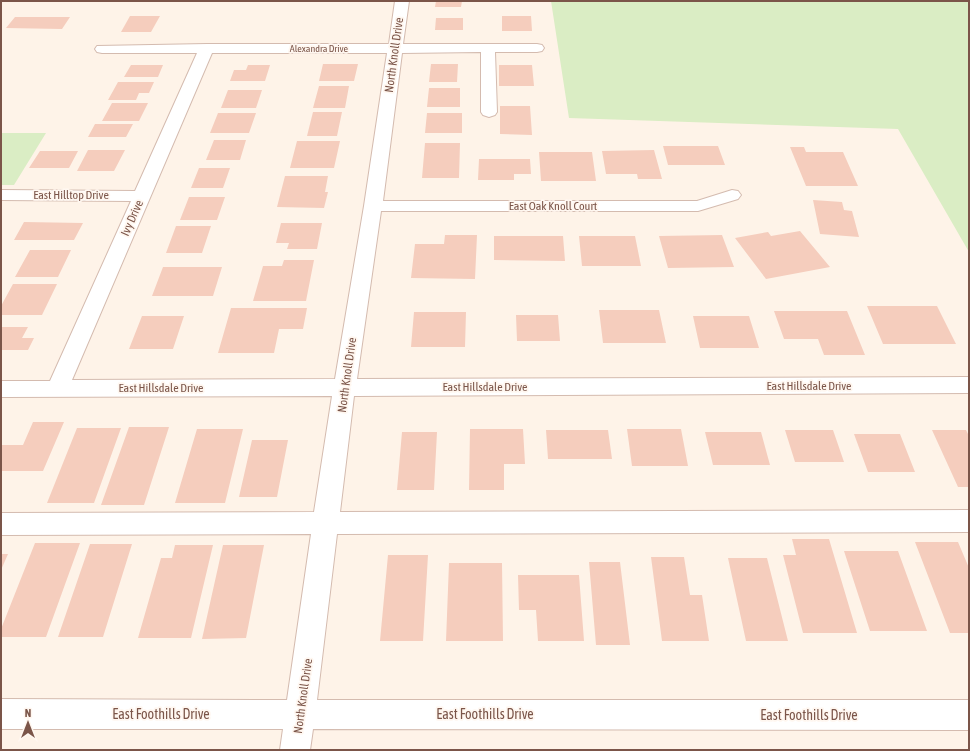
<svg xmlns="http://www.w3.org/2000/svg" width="970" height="751" font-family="'Asap Condensed',sans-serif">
<rect width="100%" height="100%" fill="#fef3e8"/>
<!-- green -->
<path fill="#daedc4" d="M551,1h418v251l-71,-123 -329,-11z
M1,133h45l-32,52h-13z"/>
<!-- building -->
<path fill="#f5cdbd" d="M436,1h26l-1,6h-26z
M130,16h30l-9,16h-30z
M502,16h29l1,15h-30z
M15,17h55l-8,12 -56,-1z
M436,18h27v12h-28z
M323,64h35l-4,17h-35z
M431,64h27l-1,18h-28z
M131,65h32l-5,12h-34z
M248,65h22l-5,16h-35l4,-11h12z
M499,65h33l2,21h-35z
M118,82h36l-5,11h-10l-3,7h-28z
M319,86h30l-4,22h-32z
M429,88h31v19h-33z
M228,90h34l-6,18h-35z
M112,103h36l-9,18h-37z
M500,106h30l2,29 -32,-1z
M313,112h29l-5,24h-30z
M218,113h38l-7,20h-39z
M427,113h35v20h-37z
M95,124h38l-7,13h-38z
M214,140h32l-6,20h-34z
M297,141h43l-6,27h-44z
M425,143h35l-1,35h-37z
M663,146h55l7,19h-57z
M790,147h14l2,5h37l15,34h-52z
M88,150h37l-11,21h-37z
M654,150l8,29h-24l-1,-5h-31l-4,-23z
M40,151h38l-9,17h-40z
M539,152h53l4,29h-55z
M479,159h51l1,15h-17v6h-36z
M199,168h31l-7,20h-32z
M285,176h43l-3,16h3l-4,16 -47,-1z
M189,197h36l-8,23h-37z
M813,200l29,2 2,8 8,1 7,26 -39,-3z
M24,222l59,1 -9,17h-60z
M281,223h41l-5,26h-30l2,-6h-13z
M176,226h35l-9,27h-36z
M800,231l30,36 -64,12 -31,-41 33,-6 3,4z
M445,235h32l-2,44 -64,-1 4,-34h29z
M722,235l12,32 -66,1 -9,-32z
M494,236h69l2,25 -71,-1z
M579,236h56l6,30h-59z
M30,250h41l-13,27h-43z
M284,260h30l-8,41h-53l10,-35h19z
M163,267h59l-9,29h-61z
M13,284h44l-15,31h-41v-9z
M867,306h70l19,38h-73z
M231,308h76l-4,21h-24l-5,24h-56z
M599,310h60l7,33h-63z
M774,311h73l18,44h-41l-6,-16h-34z
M414,312h52l-1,35h-54z
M516,315h42l2,26h-43z
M142,316h42l-11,33h-44z
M693,316h56l10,32h-59z
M1,327h27l-6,11h12l-6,12h-27z
M33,422h31l-21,49h-42l1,-26h21z
M129,427h40l-25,78h-43z
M77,428h44l-27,75h-47z
M197,429h46l-18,74h-50z
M470,429h53l2,35h-21v26h-35z
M627,429h54l7,37h-56z
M546,430h62l4,29h-64z
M785,430h48l11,32h-49z
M932,430h34l3,6v51h-11z
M402,432h35l-3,58h-37z
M705,432h56l9,33h-57z
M854,434h46l15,38h-47z
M252,440h36l-11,57h-38z
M792,539h37l28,94h-54l-20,-78h13z
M915,542h43l11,26v65h-19z
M35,543h45l-34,94h-45v-8z
M90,544h42l-29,93h-45z
M175,545h38l-22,93h-53l23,-80h11z
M223,545h41l-18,93 -44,1z
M844,551h54l29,80h-57z
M1,554h7l-7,16z
M388,555h40l-5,86h-43z
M651,557h33l6,38h12l7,46h-47z
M728,558h39l21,83h-42z
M589,562h31l10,83h-34z
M449,563h53l1,78h-57z
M518,575h61l5,66h-46l-2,-31h-17z"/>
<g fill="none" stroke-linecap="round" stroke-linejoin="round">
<defs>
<path id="minor" d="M395,1h14l-6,43h134l5,1 2,3 -2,3 -5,1h-42l2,60 -2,3 -6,2 -6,-2 -2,-3v-60l-79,1 -19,148h314l35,-11 6,1 3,4 -3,4 -40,12h-317l-24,168 612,-2v16l-615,3 -14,116 629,-2v22l-632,2 -20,166h652v30l-656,-1 -3,21h-30l3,-21h-282v-30l286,1 24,-166 -310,1v-22l313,-1 18,-116 -331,1v-16h49l81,-180 -130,-1v-10l134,1 62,-138h-95l-5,-1 -2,-3 2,-3 110,-2h182zM212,53h175l-23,153 -29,173 -263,1z"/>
</defs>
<!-- minor casing -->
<use href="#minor" stroke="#d4bbaf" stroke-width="2"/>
<!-- minor -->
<use href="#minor" fill="#fff" fill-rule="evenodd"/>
</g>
<g text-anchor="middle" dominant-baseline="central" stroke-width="3.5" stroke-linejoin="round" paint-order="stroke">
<!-- far-street labels -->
<g font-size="10" fill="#7b5549" stroke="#fff7f0">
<text x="319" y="48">Alexandra Drive</text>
</g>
<!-- street labels -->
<g font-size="12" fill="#7b5549" stroke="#fff7f0">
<text transform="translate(394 55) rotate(-82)">North Knoll Drive</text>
<text x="71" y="195">East Hilltop Drive</text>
<text x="553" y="206">East Oak Knoll Court</text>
<text transform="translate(132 218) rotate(-66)">Ivy Drive</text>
<text transform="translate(347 375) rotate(-82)">North Knoll Drive</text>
<text x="809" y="386">East Hillsdale Drive</text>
<text x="485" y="387">East Hillsdale Drive</text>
<text x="161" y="388">East Hillsdale Drive</text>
<text transform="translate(303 696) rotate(-82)">North Knoll Drive</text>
</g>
<!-- near-street labels -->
<g font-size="14" fill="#7b5549" stroke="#fff7f0">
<text x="161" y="714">East Foothills Drive</text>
<text x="485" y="714">East Foothills Drive</text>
<text x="809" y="715">East Foothills Drive</text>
</g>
</g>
<!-- border -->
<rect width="970" height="751" fill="none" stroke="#7b5549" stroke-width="4"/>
<!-- north arrow -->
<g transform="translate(28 723)" stroke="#fff7f0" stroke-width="3" paint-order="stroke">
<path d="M0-3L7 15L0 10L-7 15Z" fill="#7b5549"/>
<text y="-6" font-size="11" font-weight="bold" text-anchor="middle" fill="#7b5549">N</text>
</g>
</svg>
